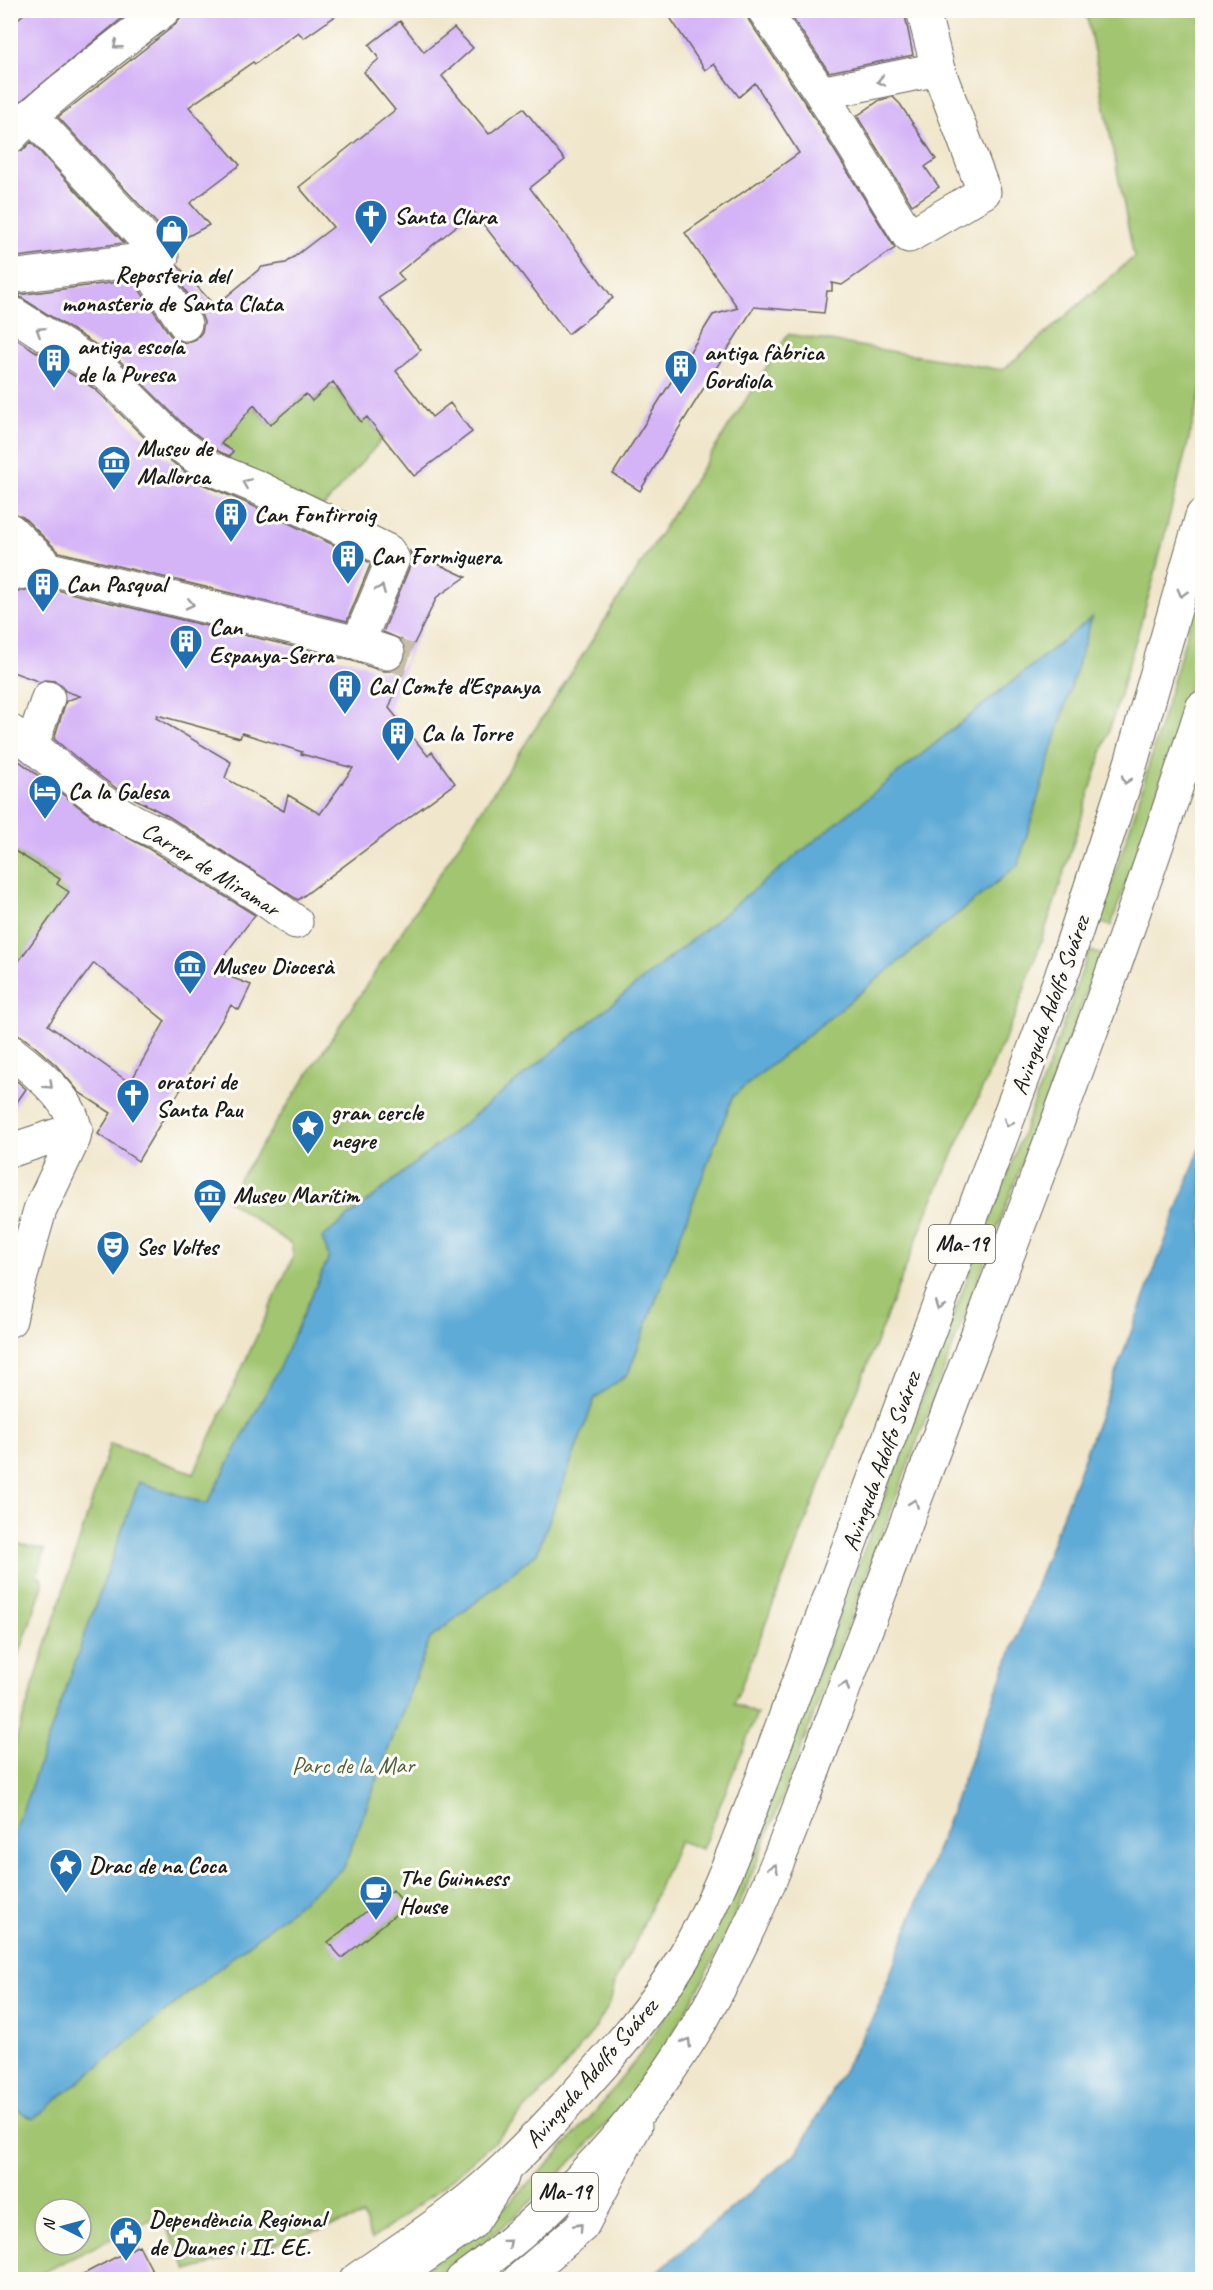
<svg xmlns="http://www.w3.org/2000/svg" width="1213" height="2290" font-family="Caveat,sans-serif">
<rect width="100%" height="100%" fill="#fdfcf7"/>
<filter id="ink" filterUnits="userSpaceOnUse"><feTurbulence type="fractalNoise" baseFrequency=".0167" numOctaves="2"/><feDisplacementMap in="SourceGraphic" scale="12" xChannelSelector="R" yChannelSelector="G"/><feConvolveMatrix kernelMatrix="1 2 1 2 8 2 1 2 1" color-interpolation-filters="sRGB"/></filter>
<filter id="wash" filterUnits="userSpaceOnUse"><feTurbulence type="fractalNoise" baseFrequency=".008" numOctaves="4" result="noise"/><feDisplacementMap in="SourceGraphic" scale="24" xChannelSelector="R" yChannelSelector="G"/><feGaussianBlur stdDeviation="1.35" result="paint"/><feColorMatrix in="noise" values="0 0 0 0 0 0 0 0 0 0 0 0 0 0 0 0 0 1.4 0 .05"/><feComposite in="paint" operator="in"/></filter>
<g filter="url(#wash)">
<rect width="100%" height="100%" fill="#f0e6cb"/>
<!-- green -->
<path fill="#a1c56f" stroke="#5e7046" stroke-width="1.5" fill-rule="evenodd" d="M1086,11h116v376l-49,194 -41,140 -59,186 -37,106 -87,195 -195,496 23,10 -55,135 -23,-8 -41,96 -22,41 -6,25 -14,24 -36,46 -64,67 -55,48 -69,51 -9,-23 -175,55 -28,-56 -131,64 -18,1v-524l99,-312 84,29 99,-216 -1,-12 -66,-46 326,-496 236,-369 215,36 131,-113zM45,2209h36v36h-36z
M328,386l10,4 22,32 7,-5 16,21 -60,69 -99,-41 8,-15 -11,-7 30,-41 19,22 36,-31 7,7z
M1202,581v64l-51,165 -40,116 -12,-4 38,-116z
M11,848l49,31 9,13 -58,81z
M1089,951l12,3 -307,813c-32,82 -63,165 -106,241 -45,78 -107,150 -174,209 -26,23 -56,42 -85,62l-5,-9 82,-64 43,-43 47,-52 42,-54 37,-56 108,-238 268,-704z
M11,1542l34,8 -8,26 4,2 2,7 -32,93z"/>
<!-- water -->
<path fill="#5eabd7" stroke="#3d647a" stroke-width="1.5" d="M1092,617l-74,248 -285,231 -105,278 -33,24 -58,155 -107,86 -86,228 -311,252 -22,-13v-263l128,-361 68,22 71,-134 51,-113 -7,-19z
M1202,1143v1136h-553l149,-128 78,-139z"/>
<g id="blocks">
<!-- building -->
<path fill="#d4b3f7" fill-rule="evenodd" d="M28,10h104l-122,100v-84z
M182,10h162l-40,28 -6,-6 -43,32 -2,-2 -64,45 51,58 -50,38 19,22 -34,18 -117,-126 117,-92 6,-7z
M665,10h80l4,11 56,82 90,145 -53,37 -10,-2v8h-5l-3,22 -70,-6 -114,184 -27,-17 100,-159 25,-7 -53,-75 114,-80 -44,-70 -16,14 -25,-33 -9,6z
M787,10h117l9,45 -84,17z
M400,21l24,31 30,-24 19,20 -31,28 47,58 34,-26 42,52 -35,28 83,110 -45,36 -94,-122 -76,61 6,7 -25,18 42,52 -25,21 36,46 18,-14 22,29 -58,44 -47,-59 -6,5 -28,-40 -21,19 -6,-7 -36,31 -16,-20 -33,39 12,7 -3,5 -10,-4 -36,-27 -67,-67 -100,-63 116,-15 37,55 6,5 10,3 10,-4 6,-7 2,-10 -3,-8 -28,-42 5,-6 37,40 47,-39 24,-4 47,-36 -34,-40 96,-77 -31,-38 15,-13 -10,-14z
M893,97l7,7 36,55 -11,8 14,20 -27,18 -55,-89 23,-16z
M31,142l93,101 -114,15v-103l13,-5z
M10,335l85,54 64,63 41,31 49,21 122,59 -24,58 -288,-69 -36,-35 -13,-5z
M410,551l56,26 -29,20 -27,55 -21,56 39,48 4,-4 23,31 -157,117 -130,-84 -48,-25 -31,-23 -35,-29 12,-38 14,-5 -15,-5 -3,-6 -7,-4 -10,-1 -5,2 -30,-11v-79l39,-4 304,73 29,10h10l8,-4 6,-8v-10l-4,-9 -19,-8 27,-66 2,-8zM157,715l83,23 2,-5 60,19 -1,2 52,14 -33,46 -32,-19 -4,16 -59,-33 6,-16 -75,-44z
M10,754l89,68 50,27 106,66 -39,51 10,6 -1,3 26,10 -12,25 -8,-5 -93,156 -40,-27 13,-21 -31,-20 -24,-28 -24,-21 -11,-8 -11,-3v-60l59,-81 -12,-8 3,-5 -50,-31zM94,963l71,58 -35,62 -82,-58z
M10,1075l16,14 -16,23z
M393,1890l13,16 -64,52 -14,-16z
M139,2245l18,35h-85z"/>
</g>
</g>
<g filter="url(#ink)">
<use href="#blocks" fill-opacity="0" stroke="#666359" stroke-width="1.5"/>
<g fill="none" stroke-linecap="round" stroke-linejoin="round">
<!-- street-tunnel -->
<path stroke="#c6bea8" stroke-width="33" stroke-dasharray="33 16" stroke-linecap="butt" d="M388,653l21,7"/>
<defs>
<path id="street" d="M764,10l57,83 117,-24
M821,93l88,143 75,-44 -46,-123 -15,-59
M31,115l131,142
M10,137c18,-20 38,-36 59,-53 31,-25 62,-50 95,-74
M142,259l43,65
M10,277l152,-20
M10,312l97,62 65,65 39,29 46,19 131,64 5,8 -35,84
M10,530l40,39
M10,574l40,-5 308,74 30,10
M10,731c8,6 17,10 24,16 35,29 81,70 124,85l106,67 32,23
M32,745l16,-47
M10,1051c24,19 71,54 64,87l-34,72 -25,87 -5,23
M10,1147l5,2 61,-20
M390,2280l82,-57 30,-46
M519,2280l63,-54 53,-100"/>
<path id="highway" d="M356,2280c33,-23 66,-44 97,-68 47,-35 86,-77 125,-120 38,-42 74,-83 104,-132 33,-54 58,-124 81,-183l303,-814 65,-200 71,-247
M462,2280c97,-71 183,-161 243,-266 58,-103 98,-215 139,-326 36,-96 73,-193 109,-289 87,-229 175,-458 249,-691"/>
</defs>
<!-- street casing -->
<use href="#street" stroke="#666359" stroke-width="35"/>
<!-- highway casing -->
<use href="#highway" stroke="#666359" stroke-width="35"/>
<!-- street -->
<use href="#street" stroke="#fff" stroke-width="33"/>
<!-- highway -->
<use href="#highway" stroke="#fff" stroke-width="33"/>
</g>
<!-- one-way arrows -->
<defs><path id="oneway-chevron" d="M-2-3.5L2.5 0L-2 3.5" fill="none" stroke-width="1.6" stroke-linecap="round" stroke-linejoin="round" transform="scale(1.5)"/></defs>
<g stroke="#999">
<use href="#oneway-chevron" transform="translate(117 45) rotate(141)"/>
<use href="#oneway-chevron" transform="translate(881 81) rotate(168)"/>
<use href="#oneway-chevron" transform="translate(40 331) rotate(-148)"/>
<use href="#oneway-chevron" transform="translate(246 483) rotate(-157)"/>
<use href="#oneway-chevron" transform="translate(381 589) rotate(-68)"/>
<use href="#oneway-chevron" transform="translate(1182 593) rotate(105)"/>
<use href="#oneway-chevron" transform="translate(190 604) rotate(13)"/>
<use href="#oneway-chevron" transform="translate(1126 780) rotate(108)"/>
<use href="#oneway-chevron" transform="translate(49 1085) rotate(44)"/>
<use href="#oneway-chevron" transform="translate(1008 1123) rotate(111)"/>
<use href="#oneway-chevron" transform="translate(939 1306) rotate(111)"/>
<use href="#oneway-chevron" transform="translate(914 1503) rotate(-69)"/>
<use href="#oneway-chevron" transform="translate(845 1686) rotate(-69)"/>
<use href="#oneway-chevron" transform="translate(774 1868) rotate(-67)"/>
<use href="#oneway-chevron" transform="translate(687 2042) rotate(-58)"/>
<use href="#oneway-chevron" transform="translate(579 2227) rotate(-48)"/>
<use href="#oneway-chevron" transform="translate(508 2243) rotate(-40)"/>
</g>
</g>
<!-- icons -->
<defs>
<symbol id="church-pin" viewBox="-11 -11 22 30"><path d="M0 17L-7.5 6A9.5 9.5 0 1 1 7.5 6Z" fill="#1f6fb2" stroke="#fdfcf7"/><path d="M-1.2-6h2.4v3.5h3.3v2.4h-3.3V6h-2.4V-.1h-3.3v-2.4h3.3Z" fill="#fff"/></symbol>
<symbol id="shop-pin" viewBox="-11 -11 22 30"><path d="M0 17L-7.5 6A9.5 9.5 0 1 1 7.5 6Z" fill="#1f6fb2" stroke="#fdfcf7"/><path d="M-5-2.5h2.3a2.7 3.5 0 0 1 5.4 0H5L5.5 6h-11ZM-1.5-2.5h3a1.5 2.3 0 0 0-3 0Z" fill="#fff"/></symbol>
<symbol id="building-pin" viewBox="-11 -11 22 30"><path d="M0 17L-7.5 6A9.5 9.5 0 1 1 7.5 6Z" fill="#1f6fb2" stroke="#fdfcf7"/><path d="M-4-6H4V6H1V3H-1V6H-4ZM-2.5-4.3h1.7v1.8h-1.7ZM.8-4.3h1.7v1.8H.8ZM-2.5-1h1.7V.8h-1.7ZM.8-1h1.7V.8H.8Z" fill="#fff"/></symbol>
<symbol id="museum-pin" viewBox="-11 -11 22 30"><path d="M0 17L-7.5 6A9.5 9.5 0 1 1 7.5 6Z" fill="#1f6fb2" stroke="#fdfcf7"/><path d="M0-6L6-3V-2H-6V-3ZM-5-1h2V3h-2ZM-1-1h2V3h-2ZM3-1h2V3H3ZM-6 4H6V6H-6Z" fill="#fff"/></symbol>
<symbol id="hotel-pin" viewBox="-11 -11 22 30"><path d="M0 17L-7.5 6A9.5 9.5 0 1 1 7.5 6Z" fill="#1f6fb2" stroke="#fdfcf7"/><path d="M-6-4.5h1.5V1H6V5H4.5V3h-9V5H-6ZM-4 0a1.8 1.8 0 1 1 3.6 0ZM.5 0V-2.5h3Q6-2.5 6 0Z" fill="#fff"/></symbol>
<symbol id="sight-pin" viewBox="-11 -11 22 30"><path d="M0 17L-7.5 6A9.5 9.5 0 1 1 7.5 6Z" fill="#1f6fb2" stroke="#fdfcf7"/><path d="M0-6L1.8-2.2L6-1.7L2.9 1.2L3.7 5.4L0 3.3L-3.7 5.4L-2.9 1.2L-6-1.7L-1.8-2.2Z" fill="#fff"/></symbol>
<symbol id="theatre-pin" viewBox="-11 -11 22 30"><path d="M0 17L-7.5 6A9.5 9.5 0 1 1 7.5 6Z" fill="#1f6fb2" stroke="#fdfcf7"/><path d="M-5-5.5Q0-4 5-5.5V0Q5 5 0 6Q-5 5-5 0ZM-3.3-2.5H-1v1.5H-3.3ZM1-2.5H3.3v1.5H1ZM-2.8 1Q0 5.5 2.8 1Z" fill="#fff"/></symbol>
<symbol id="cafe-pin" viewBox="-11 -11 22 30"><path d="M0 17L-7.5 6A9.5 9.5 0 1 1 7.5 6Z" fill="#1f6fb2" stroke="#fdfcf7"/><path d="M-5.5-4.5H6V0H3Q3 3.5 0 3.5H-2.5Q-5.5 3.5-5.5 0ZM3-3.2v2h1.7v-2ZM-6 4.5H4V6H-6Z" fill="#fff"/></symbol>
<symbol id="civic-pin" viewBox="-11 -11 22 30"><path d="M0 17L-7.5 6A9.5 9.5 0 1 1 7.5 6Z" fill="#1f6fb2" stroke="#fdfcf7"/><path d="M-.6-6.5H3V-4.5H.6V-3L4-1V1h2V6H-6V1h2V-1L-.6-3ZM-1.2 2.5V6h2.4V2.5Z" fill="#fff"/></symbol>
</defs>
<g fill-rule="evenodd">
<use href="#church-pin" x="352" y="197" width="38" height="52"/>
<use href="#shop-pin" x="153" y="212" width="38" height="52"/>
<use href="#building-pin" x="35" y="341" width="38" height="52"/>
<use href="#building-pin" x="662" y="347" width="38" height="52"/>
<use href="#museum-pin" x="95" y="443" width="38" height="52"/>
<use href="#building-pin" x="212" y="495" width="38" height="52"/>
<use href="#building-pin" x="329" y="537" width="38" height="52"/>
<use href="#building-pin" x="24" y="565" width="38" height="52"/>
<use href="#building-pin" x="167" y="622" width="38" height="52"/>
<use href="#building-pin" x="326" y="667" width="38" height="52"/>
<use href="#building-pin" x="379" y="714" width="38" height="52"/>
<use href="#hotel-pin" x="26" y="772" width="38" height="52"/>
<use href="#museum-pin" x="171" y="947" width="38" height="52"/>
<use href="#church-pin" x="114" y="1076" width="38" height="52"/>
<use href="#sight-pin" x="289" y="1107" width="38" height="52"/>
<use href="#museum-pin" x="191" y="1176" width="38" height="52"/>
<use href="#theatre-pin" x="94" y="1228" width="38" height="52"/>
<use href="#sight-pin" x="47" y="1846" width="38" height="52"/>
<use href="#cafe-pin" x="357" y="1873" width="38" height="52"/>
<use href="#civic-pin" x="107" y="2214" width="38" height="52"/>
</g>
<g text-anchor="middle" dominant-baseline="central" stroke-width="6" stroke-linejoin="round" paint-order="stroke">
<!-- shield labels -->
<g fill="#fdfcf7" stroke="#605f5e" stroke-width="1.5">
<rect x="929" y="1225" width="66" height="38" rx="4.5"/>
<rect x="532" y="2173" width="66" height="38" rx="4.5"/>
</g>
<g font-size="22" font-weight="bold" fill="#1c1c1c">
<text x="962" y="1244">Ma-19</text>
<text x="565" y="2192">Ma-19</text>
</g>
<!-- poi labels -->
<g font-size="24" font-weight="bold" fill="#1c1c1c" stroke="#fdfcf7" text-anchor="start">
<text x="394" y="216">Santa Clara</text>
<text x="172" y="275" text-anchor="middle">Reposteria del<tspan x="172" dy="28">monasterio de Santa Clata</tspan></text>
<text x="77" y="346">antiga escola<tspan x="77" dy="28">de la Puresa</tspan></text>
<text x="704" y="352">antiga fàbrica<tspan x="704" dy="28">Gordiola</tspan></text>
<text x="137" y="448">Museu de<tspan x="137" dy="28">Mallorca</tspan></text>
<text x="254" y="514">Can Fontirroig</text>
<text x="371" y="556">Can Formiguera</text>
<text x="66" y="584">Can Pasqual</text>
<text x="209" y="627">Can<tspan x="209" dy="28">Espanya-Serra</tspan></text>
<text x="368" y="686">Cal Comte d'Espanya</text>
<text x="421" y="733">Ca la Torre</text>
<text x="68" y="791">Ca la Galesa</text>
<text x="213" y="966">Museu Diocesà</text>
<text x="156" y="1081">oratori de<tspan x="156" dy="28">Santa Pau</tspan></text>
<text x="331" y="1112">gran cercle<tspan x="331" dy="28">negre</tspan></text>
<text x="233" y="1195">Museu Marítim</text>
<text x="136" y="1247">Ses Voltes</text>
<text x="89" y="1865">Drac de na Coca</text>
<text x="399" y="1878">The Guinness<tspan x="399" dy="28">House</tspan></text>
<text x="149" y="2219">Dependència Regional<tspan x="149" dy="28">de Duanes i II. EE.</tspan></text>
</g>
<!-- street labels -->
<g font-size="24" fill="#1c1c1c" stroke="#fdfcf7">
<text transform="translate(211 869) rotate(32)">Carrer de Miramar</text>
<text transform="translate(1050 1005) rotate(-70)">Avinguda Adolfo Suárez</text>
<text transform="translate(881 1461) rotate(-70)">Avinguda Adolfo Suárez</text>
<text transform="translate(591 2073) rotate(-49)">Avinguda Adolfo Suárez</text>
</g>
<!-- park labels -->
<g font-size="24" fill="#51603d" stroke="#fdfcf7">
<text x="353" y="1765">Parc de la Mar</text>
</g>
</g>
<!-- margin -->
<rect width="1213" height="2290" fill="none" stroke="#fdfcf7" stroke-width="36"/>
<!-- north arrow -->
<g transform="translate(63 2227) rotate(276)"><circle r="28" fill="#fdfcf7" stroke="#a3a29f" stroke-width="1.5"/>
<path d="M0-4.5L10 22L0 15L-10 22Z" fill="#1f6fb2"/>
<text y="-9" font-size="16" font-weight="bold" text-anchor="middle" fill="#1c1c1c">N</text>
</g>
</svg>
